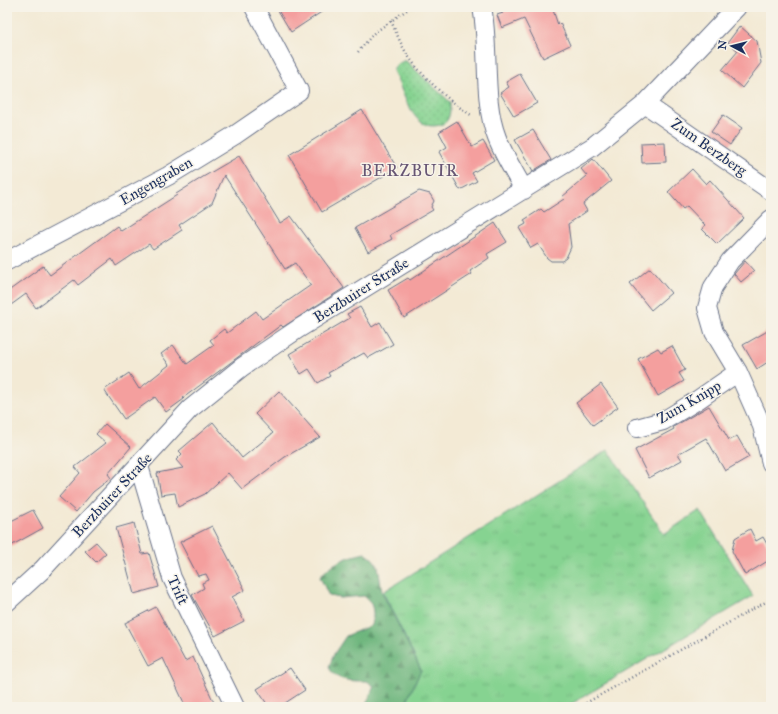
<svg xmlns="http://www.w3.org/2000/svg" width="778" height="714" font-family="'IM FELL Great Primer',serif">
<defs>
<pattern id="grass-tufts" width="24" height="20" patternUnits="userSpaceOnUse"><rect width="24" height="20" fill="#86d391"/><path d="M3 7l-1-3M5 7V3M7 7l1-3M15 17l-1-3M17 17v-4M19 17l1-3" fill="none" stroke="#73b57f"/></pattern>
<pattern id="forest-firs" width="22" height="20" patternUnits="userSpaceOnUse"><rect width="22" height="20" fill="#6cb57b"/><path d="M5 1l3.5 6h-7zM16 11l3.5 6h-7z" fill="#589468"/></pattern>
<pattern id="park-dots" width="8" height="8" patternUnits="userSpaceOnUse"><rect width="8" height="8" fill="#86d391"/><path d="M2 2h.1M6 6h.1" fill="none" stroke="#73b57f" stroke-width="1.8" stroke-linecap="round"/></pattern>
</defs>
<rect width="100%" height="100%" fill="#f7f3e8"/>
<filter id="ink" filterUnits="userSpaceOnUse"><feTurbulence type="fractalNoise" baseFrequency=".025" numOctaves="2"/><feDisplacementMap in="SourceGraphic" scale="8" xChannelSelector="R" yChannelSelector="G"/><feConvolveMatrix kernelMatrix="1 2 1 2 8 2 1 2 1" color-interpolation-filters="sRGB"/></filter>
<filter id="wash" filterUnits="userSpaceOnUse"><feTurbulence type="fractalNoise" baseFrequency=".012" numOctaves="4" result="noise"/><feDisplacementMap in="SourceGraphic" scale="16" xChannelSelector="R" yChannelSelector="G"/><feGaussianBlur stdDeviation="0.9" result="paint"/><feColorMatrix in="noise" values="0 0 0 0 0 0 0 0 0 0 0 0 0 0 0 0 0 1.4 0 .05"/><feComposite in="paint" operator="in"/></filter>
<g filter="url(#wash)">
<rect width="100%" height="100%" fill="#f3ead5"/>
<!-- grass -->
<path fill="url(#grass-tufts)" stroke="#508178" d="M608,450l56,84 36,-24 53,86 -187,111h-162l17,-37 -38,-78z"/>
<!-- forest -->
<path fill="url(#forest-firs)" stroke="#44726c" d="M365,553l7,5 6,8 4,26 39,78 -17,37h-39l9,-21 -7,-5c-14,0 -32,1 -38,-14l5,-13 12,-18 26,-11c2,-12 2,-22 -8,-29l-24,2 -11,-2 -9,-19c12,-15 27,-20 45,-24z"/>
<!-- park -->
<path fill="url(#park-dots)" stroke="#508178" d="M405,60l45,42c0,9 1,20 -10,23 -29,8 -36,-35 -47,-54l3,-6z"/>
<g id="blocks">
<!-- building -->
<path fill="#f49f9e" d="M276,7h53l-38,25z
M500,7h52l6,18 2,-2 10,22 -27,13 -19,-39 -22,9 -5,-13 6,-2z
M740,26l17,15 4,22 -19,25 -20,-18 16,-19 -10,-9z
M520,74l17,29 -23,13 -14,-23 9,-6 -3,-5z
M362,110l35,58 -75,44 -33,-57z
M723,115l19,13 -12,17 -19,-13z
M457,121l15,26 11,-6 11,19 -22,13 5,8 -17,9 -21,-38 8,-5 -8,-15z
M533,130l18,30 -18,11 -18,-31z
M665,142l1,20 -24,1 -1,-20z
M239,156l41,67 11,-7 53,72 -61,39 -2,-2 -98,73 1,1 -18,13 -11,-15 -31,22 -20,-29 25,-17 10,16 30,-24 -8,-11 12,-9 14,19 27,-19 -4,-5 14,-11 3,4 29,-22 6,8 49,-34 -16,-22 -10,6 -61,-94 -12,28 -33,22 3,5 -29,19 -4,-5 -33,22 -4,-7 -34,26 -4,-5 -38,28 -10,-14 -19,14v-16l36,-26 7,9 67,-49 4,5 56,-36 -1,-1 27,-17z
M593,159l18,22 -28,23 4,7 -19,13 3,23 -5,11 -4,3h-11l-4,-3 -9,-14 -7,4 -12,-20 7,-4 -2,-4 17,-11 3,3 20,-13 -2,-2 25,-21 -6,-7z
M692,169l14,15 4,-4 34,38 -27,26 -15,-15 3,-4 -18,-19 -4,3 -15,-17z
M419,191l11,3 4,7 -3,6 2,3 -43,25 2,4 -24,13 -13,-24z
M495,223l12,19 -20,12 2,4 -19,13 2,3 -68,44 -16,-28 20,-12 2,2z
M745,261l9,10 -13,11 -7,-8z
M650,268l21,25 -20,17 -21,-26z
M360,307l12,20 8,-5 13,22 -25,14 -4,-5 -36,20 2,3 -12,7 -9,-14 -8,5 -12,-20 61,-36 -3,-4z
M771,329v31l-14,9 -14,-24z
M672,346l13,24 -6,3 5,8 -26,15 -20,-37 20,-11 3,4z
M601,384l17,23 -25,18 -17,-22z
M279,391l41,46 -35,20 -43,32 -14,-16 -23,21 -27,13 -3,-14 -14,2 -4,-22 26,-5 -7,-8 6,-6 -3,-3 34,-29 29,36 31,-25 -18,-19z
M709,406l20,34 8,-4 12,21 -24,14 -19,-33 -28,16 4,6 -33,18 -14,-28 39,-21 -1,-2z
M105,424l26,23 -23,27 3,4 -18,14 -17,20 -17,-15 21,-24 -5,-6 31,-24 -10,-9z
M33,510l10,18 -36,20v-25z
M134,523l8,31 7,-1 10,34 -25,7 -18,-66z
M212,526l33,64 -13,7 12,24 -29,15 -23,-41 12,-7 -2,-5 7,-3 -3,-6 -8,2 -18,-34z
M750,529l6,12 7,-4 8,14v8l-26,16 -13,-24 3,-13z
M96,542l10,11 -10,9 -11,-11z
M156,607l29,54 8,-4 23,50h-30l-23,-49 -15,8 -23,-43z
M290,668l15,22 -26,17h-10l-12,-18z"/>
</g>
</g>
<g filter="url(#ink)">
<use href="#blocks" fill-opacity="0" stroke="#677088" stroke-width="1"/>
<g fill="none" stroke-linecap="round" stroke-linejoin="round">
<defs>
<path id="minor" d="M482,7c8,41 0,93 15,131 7,18 18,35 27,52
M645,104l126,87
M771,219l-41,42 -17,26 -6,21 7,24 24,40 24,54 9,37
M7,261l161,-85 67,-41 64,-44 -45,-84
M637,428l26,-7 33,-20 42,-29
M139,466l33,112 63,129
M7,602l35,-32 148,-161 52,-42 56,-38 294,-182 53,-43 92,-97"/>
</defs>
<!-- minor casing -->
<use href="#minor" stroke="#677088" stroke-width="20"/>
<!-- path -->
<path stroke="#677088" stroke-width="2.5" stroke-dasharray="1 3" stroke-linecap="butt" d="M391,21c6,13 11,27 20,39 14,19 41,44 62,56
M358,52l16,-19 37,-26
M579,707l192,-108"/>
<!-- minor -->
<use href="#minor" stroke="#fff" stroke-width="18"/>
</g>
</g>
<g text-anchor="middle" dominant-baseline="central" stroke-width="3" stroke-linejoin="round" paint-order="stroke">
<!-- street labels -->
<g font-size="15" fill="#1b2f5e" stroke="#f7f3e8">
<text transform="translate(709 147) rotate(35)">Zum Berzberg</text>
<text transform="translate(156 181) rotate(-30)">Engengraben</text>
<text transform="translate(361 290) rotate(-32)">Berzbuirer Straße</text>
<text transform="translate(689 402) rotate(-30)">Zum Knipp</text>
<text transform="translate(112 495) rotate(-47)">Berzbuirer Straße</text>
<text transform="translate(178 590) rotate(66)">Trift</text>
</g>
<!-- quarter labels -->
<g font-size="17" letter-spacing="1" fill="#675674" stroke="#f7f3e8">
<text x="410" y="170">BERZBUIR</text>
</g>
</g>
<!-- margin -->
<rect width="778" height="714" fill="none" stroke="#f7f3e8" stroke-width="24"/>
<!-- north arrow -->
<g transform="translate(732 46) rotate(277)" stroke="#f7f3e8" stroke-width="3" paint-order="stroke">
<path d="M0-3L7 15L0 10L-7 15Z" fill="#1b2f5e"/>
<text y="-6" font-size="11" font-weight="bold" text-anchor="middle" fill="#1b2f5e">N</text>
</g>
</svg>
